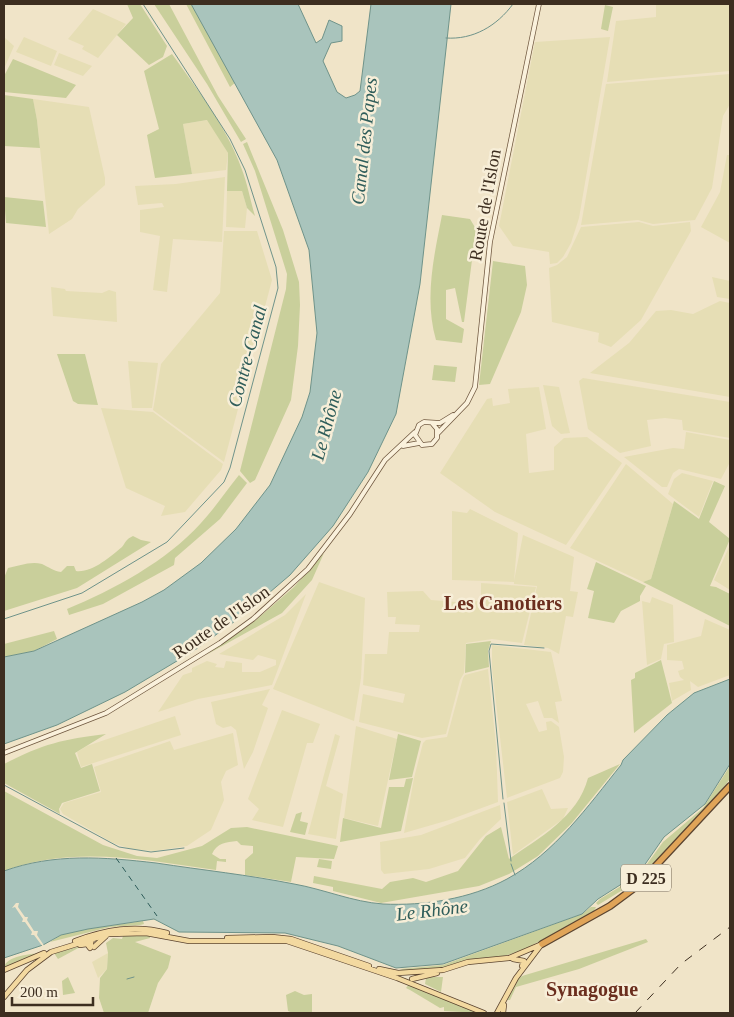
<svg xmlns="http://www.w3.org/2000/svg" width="734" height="1017" font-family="'Times New Roman',serif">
<rect width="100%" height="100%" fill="#f0e4c8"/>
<!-- farmland -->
<path fill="#e6deb5" d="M656,4h74v67l-123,11 9,-61 40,-4z
M93,9l33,15 -28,34 -16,-9 2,-3 -16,-7z
M4,37l10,9 -10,23z
M24,37l33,14 -6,15 -35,-14z
M610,37l-31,181 -8,25 -8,14 -6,6 -7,1 -1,-12 -36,-6 -14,-20 36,-184z
M59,53l33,13 -9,10 -29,-11z
M730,74v30l-7,12 -11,72 -17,32 -42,4 -15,-4 -57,5 25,-141z
M33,99l56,8 16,71v7l-27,24 -6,10 -23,15 -12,-114z
M208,120l20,33 -2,17 -34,4 -9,-50z
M727,155h3v88l-29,-16 19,-35z
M225,177l-3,65 -49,-3 -6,53 -14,-2 7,-54 -20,-4v-22l24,-3 -2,-4 -24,2 -3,-19 41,-2z
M227,191h15l5,17 -2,20 -19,-1z
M639,222l14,4 37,-4 1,9 -50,89 -30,27 -13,-5 1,-9 -47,-11 -3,-54 8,-3 10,-8 14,-30z
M224,231h33l15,49 -48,182 -71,-52 8,-46 59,-71z
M712,277l18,4v18l-13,-2z
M51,287l14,2 1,2 36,2 7,-3 7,2 1,30 -64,-6z
M720,301l10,2v94l-140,-24 39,-30 27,-32 15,-1 22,4z
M128,361l30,2 -6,45h-20z
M583,378l147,24v36l-47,-8 -1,-10 -17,-2 -18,2 4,26 -31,7 -32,-24 -9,-48z
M543,385l16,2 11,46 -9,1 -9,-8z
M539,387l7,42 -20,5 3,39 25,-3v-23l10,-9 23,-1 35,26 -56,82 -71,-33 -55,-39 47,-74 5,-1 1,8 17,-3 -2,-14z
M101,408l52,4 70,52 -2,6 -36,42 -24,4 4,-10 -39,-18z
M686,432l44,8v22l-9,17 -42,-10 -6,4 -6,14h-5l-38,-30 49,-9 11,1z
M626,464l47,40 -22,75 -8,3 -73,-34z
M682,473l31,8 -14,36 -31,-23 6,-15z
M470,509l48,24 -4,48 9,-46 51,22 -4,34 8,1 -5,25 -7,-1 -7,38 -11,-6 -24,-3 13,-59 -23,-2v-2l-62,-2v-69l15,2z
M730,545v45l-16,-10z
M319,582l46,16 -4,80 -7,43 -81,-32z
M481,583l55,4 -14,56 -30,-4 -26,4 -2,30 -4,7 -14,54 -24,4 -63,-16 4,-28 40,9 2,-9 -42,-9 2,-31h22l2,-22h30l1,-7 -25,-1 1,-7h-8l-1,-25 36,-1 8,9 38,3 12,-3z
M306,594l-34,91 -74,14 -40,13 25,-37 9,-3v-4l15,-7 10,3 -2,3 9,1 2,-7 16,2v9h18l16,-7v-5l-18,-5 -5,5 -34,-6 66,-39z
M652,597l21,8 1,37 -10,2 -3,15 -14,6 -5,-64 8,2z
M705,619l25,11v45l-32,12 -8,-6 1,9 -19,11 -3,-18 15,-3 -4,-3 -2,-6 6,-2 -2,-8 -15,-1v-15l34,-9z
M492,645l59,7 11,49 -7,1 4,21 -7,-5h-8l-6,-17 -12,3 13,28 8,-2 -1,-8 5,-1 8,6 5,30 -1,15 -3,6 -53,20 -15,-130z
M488,669l8,76 2,57 -49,18 -45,13 10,-55 9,-35 3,-3 21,-3 16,-59 2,-3z
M270,689l-8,16 6,3 -15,44 -9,17 -8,-39 -5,-4 -8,2 -7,-4 -5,-22z
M282,710l38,14 -7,19h-6l-24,84 -31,-7 7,-11 -11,-10z
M175,716l6,19 -100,32 -4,-15 10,-6z
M356,726l41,13 -19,87 -34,-8z
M233,733l5,32 -12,6 -5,11 3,18 -13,30 -24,16 -33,5 -23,-2 -18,-6 -50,-29 -3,-5 4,-6 37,-11 -7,-25 76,-26 4,9z
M335,734l5,2 -14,50 17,8 -7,45 -28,-5z
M542,789l9,20 17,-1 -5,11 -50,36 -6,-53z
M500,805l1,14 -21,20 -15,19 -36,11 -45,5 -3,-4 -1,-28 41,-7z
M108,953l-1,16 -9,9 -6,-16z"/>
<!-- green -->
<path fill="#c9cf9b" d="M127,4h13l27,42 -4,11 -14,8 -32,-30 16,-17z
M154,4h15l49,92 28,43 -5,3 -34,-58z
M186,4h5l45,78 -6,5z
M605,5l8,2 -5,24 -7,-2z
M172,54c25,35 54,72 69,113 6,15 9,32 14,49l-8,-8 -5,-17h-15l1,-38 -21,-33 -24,4 9,50 -37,4 -8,-43 12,-6 -15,-58z
M13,59l63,26 -10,13 -62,-6v-16z
M4,95l29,4 4,21 3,28 -36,-2z
M247,142l36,88 16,52 1,23 -2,41 -7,54 -36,80 -5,3 -10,-12 46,-182 1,-15 -32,-103 -12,-27z
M4,197l39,4 3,26 -40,-4z
M442,215l28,4 6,10 -12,93h-2l-7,-34 -9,2v29l18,10 -2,14 -26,-3c-12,-41 -2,-84 6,-125z
M493,261l32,5 2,19 -6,27 -31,72 -11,1z
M57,354h28l13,51 -20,-1 -5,-3z
M434,365l23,2 -2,15 -23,-2z
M239,475l8,8 -27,36 -45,39 -1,7 -71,39 -34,11 -2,-6c46,-19 100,-48 134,-86 14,-15 25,-32 38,-48z
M714,481l11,5 -16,36 21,17 -20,47 6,1 14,7v32l-87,-44 8,-3 23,-78 25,18z
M133,536l8,4 10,2 -74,46 -73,23v-33l4,-10c11,-2 22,-7 34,-4 7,3 11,7 19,8l6,-6h7l2,5c16,2 34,-14 46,-24 4,-5 4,-8 11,-11z
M324,553l-12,27 -30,33 -76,42 50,-35 38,-33z
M596,562l50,24 -6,10v5l-19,10 -7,12 -26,-5 6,-27 -7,-2z
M54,631l3,8 -23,12 -30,6v-13z
M491,641l-3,10 1,16 -24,6 1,-29z
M661,660l11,43 -38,30 -3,-53 4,-2v-5z
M106,734l-31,19 6,15 11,-4 8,27 -38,12 -3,6 1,5 -56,-31v-19c39,-20 59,-25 102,-30z
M398,734l23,7 -9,36 -23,3z
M620,764l-49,60 -33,32 -29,18 -30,12 -98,17 -48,-12v-4l-20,-4 1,-7 68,13 8,-7 23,-4 13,4 32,-11 28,-35 15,-9 8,32c30,-21 69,-42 79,-81z
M730,766v13l-8,10 -74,85 -17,14 -10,3 -23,14 -2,-2 4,-4 39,-24 24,-33 40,-34z
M413,778l-12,53 -61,11 3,-24 38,10 8,-41h15l2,-8z
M4,791l99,54 34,11 20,2 45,-12 29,-18 16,-1 91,19 -4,13 -38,-2 -5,25 -46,-7v-15l8,-7v-7l-12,-1 -4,-4c-11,1 -20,2 -25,13l8,5h6v3l-9,-1 -1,9c-71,-10 -144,-25 -212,1z
M302,812l-2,9 8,2 -3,12 -15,-3 6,-18z
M319,859l13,2 -1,8 -14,-2z
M591,907h5l-2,4 -72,40 -22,6 -32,4 -21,7 -42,3 -5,-2 43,-4 139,-51z
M143,921l1,3 -4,1 -30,2 -60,15 11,-7 27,-6z
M150,935v3l-15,4 36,14 -3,12 -10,15 -10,30h-44l-5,-15 1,-20 7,-9 1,-16 -2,-10 7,-5 9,1 1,-3z
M646,939l2,3 -69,27 -63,18 -6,13h-3l11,-21 4,-3z
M82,946l-24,13 -4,-6z
M41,953l-37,14c3,-11 26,-13 37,-14z
M68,977l7,16 -12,2 -1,-14z
M429,977h14l-2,15 -16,-8 1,-6z
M409,984l70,29 -35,-2v-4l-4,1 -30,-18 -4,-2z
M295,991l9,4 8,-1v19h-19l-5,-2 -2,-16z"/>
<!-- water -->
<path fill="#a9c4bc" stroke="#6f938a" d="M191,4h107l18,39 6,-4 7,-19 13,6v15l-11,2 -8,18 14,31 9,6 9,-3 5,-4 11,-87h80l-31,280 -24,130 -28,58 -35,54 -43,49 -48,41 -50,36 -67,40 -68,33 -53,19v-87l30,-6 108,-49 22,-12 37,-27 35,-34 34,-44 32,-68 8,-25 7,-59 -8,-83 -32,-90z
M730,679v85l-25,40 -41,33 -25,36 -41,26 -16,15 -139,50 -47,4 -58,-22 -53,-13 -106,-1 -25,-13 -66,10 -27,6 -18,10 -39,13v-87c50,-18 100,-14 152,-8 46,7 93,12 138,21 29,5 59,18 89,20 41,2 87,-5 124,-25 48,-26 81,-73 114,-114l2,-5 44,-45 27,-22z"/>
<!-- pier -->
<path fill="#f0e4c8" d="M16,903h3l-1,4 7,10h3l-1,3 7,11h4l-1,4 8,12h-2l-9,-12h-3l1,-3 -7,-10h-3l1,-3 -8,-12 -3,1z"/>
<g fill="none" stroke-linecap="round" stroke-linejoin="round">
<!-- stream -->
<path stroke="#6f938a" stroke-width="1" d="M446,38c27,2 51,-12 67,-34
M4,619l78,-26 85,-51 57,-60 6,-14 48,-180 -2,-21 -31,-97 -15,-31 -87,-135
M4,785l115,62 32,5 33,-4
M503,799l-14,-148 2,-7 53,4
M504,803l7,58
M511,864l4,11
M127,979l7,-2"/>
<!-- ferry -->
<path stroke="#2f5d5a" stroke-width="1" stroke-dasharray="6 5" stroke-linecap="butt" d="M116,858l41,58"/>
<defs>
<path id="secondary" d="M432,423l5,6v9l-5,6 -10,1 -7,-10 4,-10 5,-3 16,1 13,-8
M438,433l29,-30 8,-16 15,-145 49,-238
M403,446l16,-3
M4,753l102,-40 114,-70 33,-24 55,-50 42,-55 35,-54 30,-28"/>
<path id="primary" d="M227,938l45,-1 19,2 78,27
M75,941c30,-11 60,-17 92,-8
M80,945l7,-1 3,4 2,-10
M94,947l12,-11
M513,959l11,2 -2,5
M379,969l19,4 45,-3 25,-8 41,-4 33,-14
M4,970l40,-17
M412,979l25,-6
M4,997l23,-27 24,-18 58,-18 37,-1 43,8h98l110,37 87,35
M497,1013l19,-35 25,-33
M503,1013l1,-8"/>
<path id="highway" d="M542,944l68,-38 27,-20 93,-100"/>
</defs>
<!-- secondary casing -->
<use href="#secondary" stroke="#6f573f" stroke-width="5.5"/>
<!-- primary casing -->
<use href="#primary" stroke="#5b4430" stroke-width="6"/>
<!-- highway casing -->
<use href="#highway" stroke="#5b4430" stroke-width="8"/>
<!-- secondary -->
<use href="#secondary" stroke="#faf1dc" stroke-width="4"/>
<!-- primary -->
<use href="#primary" stroke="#f3d9a0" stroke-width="4.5"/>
<!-- highway -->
<use href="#highway" stroke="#e0a458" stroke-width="5.5"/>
<!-- rail -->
<path stroke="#3d2e20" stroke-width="1" stroke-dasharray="9 9" stroke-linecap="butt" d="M635,1013l46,-49 49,-37"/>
</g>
<g text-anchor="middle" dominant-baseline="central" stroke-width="5" stroke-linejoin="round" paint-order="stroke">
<!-- shield labels -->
<rect fill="#f7eed8" stroke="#756857" stroke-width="1" x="621" y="864.5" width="50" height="27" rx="4"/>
<g font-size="16" font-weight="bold" fill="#3d2e20">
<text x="646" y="878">D 225</text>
</g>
<!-- street labels -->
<g font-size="18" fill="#3d2e20" stroke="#f7eed8">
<text transform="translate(485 205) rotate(-80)">Route de l'Islon</text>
<text transform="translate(221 622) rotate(-35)">Route de l'Islon</text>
</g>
<!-- water labels -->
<g font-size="19" font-style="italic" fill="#2f5d5a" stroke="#f7eed8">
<text transform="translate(364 141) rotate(-84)">Canal des Papes</text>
<text transform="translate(247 356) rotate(-75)">Contre-Canal</text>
<text transform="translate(326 425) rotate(-75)">Le Rhône</text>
<text transform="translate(432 910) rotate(-7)">Le Rhône</text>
</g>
<!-- quarter labels -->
<g font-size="20" font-weight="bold" fill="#6b2e1e" stroke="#f7eed8">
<text x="503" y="603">Les Canotiers</text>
<text x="592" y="989">Synagogue</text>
</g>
</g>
<!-- border -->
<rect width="734" height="1017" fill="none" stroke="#3d2e20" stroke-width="10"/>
<!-- scale -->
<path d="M12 997v8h81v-8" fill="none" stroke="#3d2e20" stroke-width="2.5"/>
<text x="20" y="997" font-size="15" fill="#3d2e20" stroke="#f7eed8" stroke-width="4" paint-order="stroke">200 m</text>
</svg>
